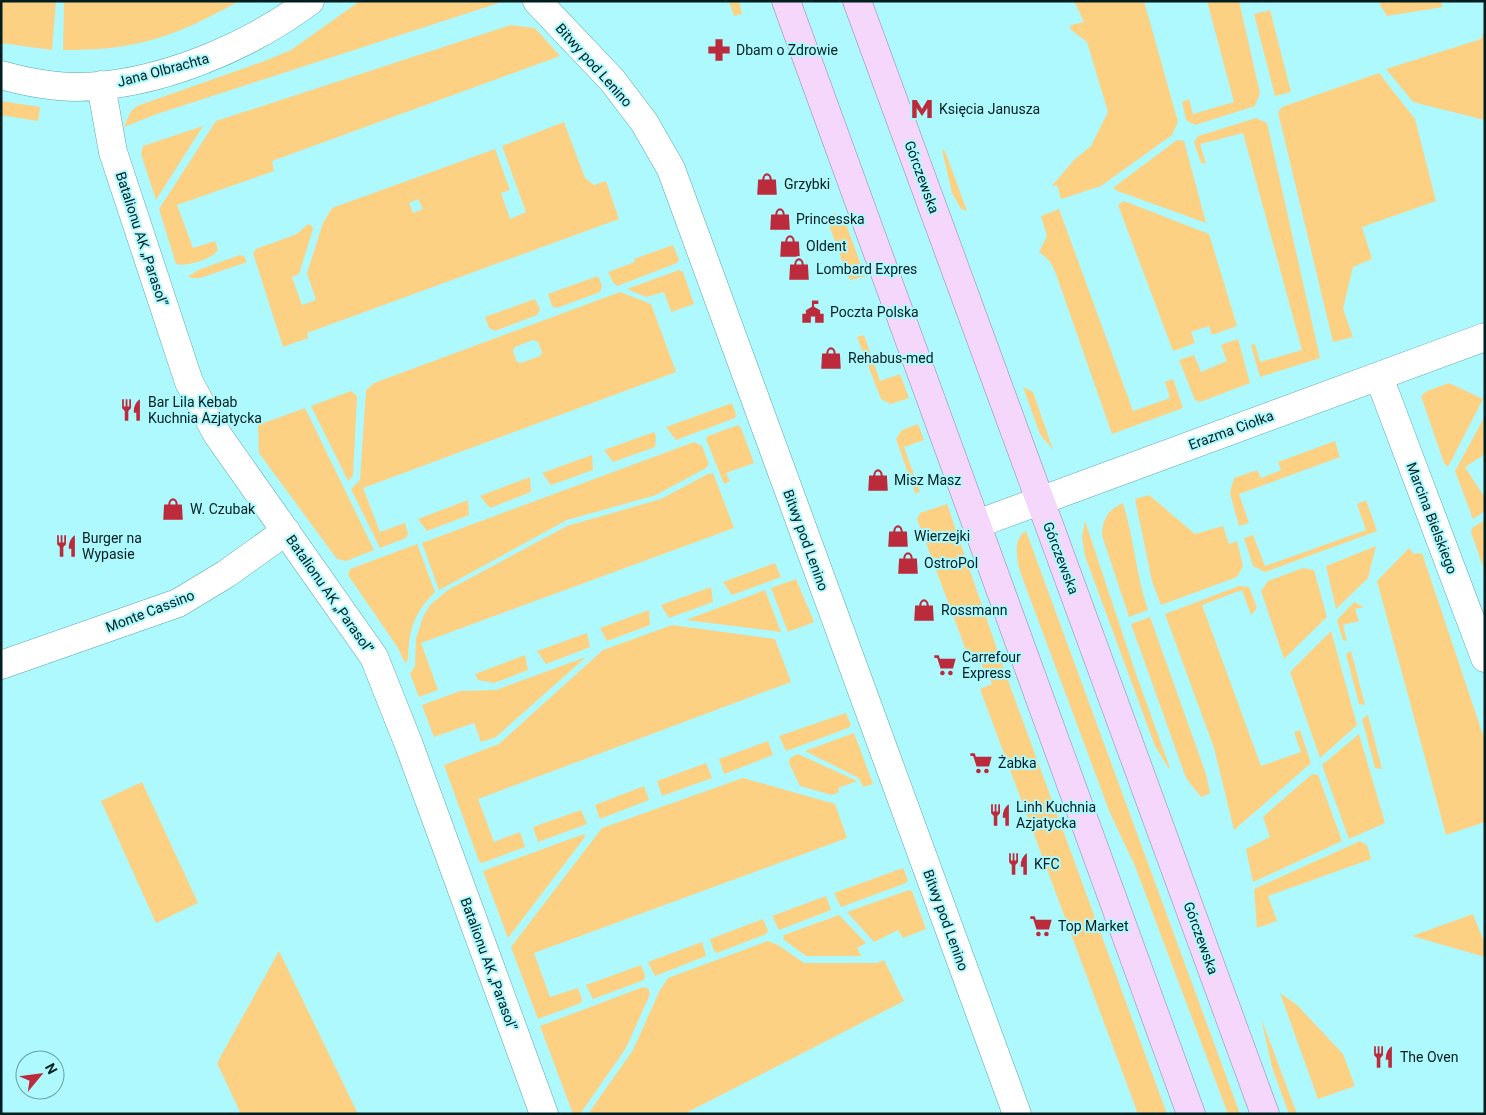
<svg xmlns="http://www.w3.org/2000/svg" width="1486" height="1115" font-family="Roboto,sans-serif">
<rect width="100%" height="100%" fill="#adf9fe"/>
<!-- green -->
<path fill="#fdd183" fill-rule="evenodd" d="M1,1h55l-4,49 -51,-7z
M64,1h175c-62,35 -104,50 -176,49z
M360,1h145l-348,113 -33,13 7,-16 6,-5 125,-44 29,-12z
M729,1h10l3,13 -8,2z
M1074,1h70l34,121 -6,13 -71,51 -40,13 -4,-14 -6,2 23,-27 17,-14 17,-34 -21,-70 -17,-13 1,-4 13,-3z
M1207,1h32l21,92 -5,13 -60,19 -9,-5 -4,-18 7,-3 4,15 41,-12z
M1378,1h62l3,6 -56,9z
M1270,10l21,82 -16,4 -21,-82z
M511,25l24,3 25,28 -288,105 2,10 -97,34 16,43 22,-7 3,9c-6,9 -31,17 -42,14l-17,-55 57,-88z
M1485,29v91l-72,-18 -27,-33 95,-30z
M1379,73l36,46 21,82 -74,26 10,32 -19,8 -10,42 10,28 -20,5 -55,-230 4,-5z
M1,101l39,6 -2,14 -37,-6z
M1256,118l11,5 53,235 -60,19 -9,-32 4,-1 5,18 42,-12 -59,-217 -43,11 6,20 -5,-1 -7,-21 4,-6z
M564,122l21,56 9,7 12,-4 13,38 -312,114 1,5 -25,9 -30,-94 3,-4 41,-15 11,-10 4,2 1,3 -14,45 -7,3 10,28 14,-5 -9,-27 16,-50 9,-15 163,-59 15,41 -9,3 9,26 16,-7 -24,-66zM418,199l5,10 -10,4 -4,-10z
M203,126l-47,74 -15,-46 2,-8z
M1177,140l7,1 22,82 -91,-33 -1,-3z
M942,150l3,1 22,60 -6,-2 -9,-16z
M1124,201l85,33 28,92 -25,9 -3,-9 -18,6 4,11 -22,8 -55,-146z
M1059,209l74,202 37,-13 -5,-16 8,-3 10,29 -71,26 -56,-160 -6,-13 -11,-9 8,-16 -6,-20z
M834,213l9,3 22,60 -14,4 -3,-3 -19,-52z
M673,245l6,15 -2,3 -60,23 -4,-4 -5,-10 27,-10 -1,-3z
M240,255l4,1 3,6 -47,16h-10l-1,-2 9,-6z
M679,270l4,2 11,32 -23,8 -7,-20 -18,5 -19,-8z
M598,276l4,10 -2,6 -43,16 -5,-2 -4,-12z
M620,292l31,12 25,68 -313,116 17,44 25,-9 3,11 -2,4 -26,10 -29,-59 9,-9 6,-90 8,-7zM533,340l5,2 4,10 -2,4 -19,7 -4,-1 -4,-11 2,-4z
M535,299l5,10 -3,6 -42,16 -6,-3 -4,-11z
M864,335l16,46 20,-7 9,24 -18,6 -10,-5 -24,-62z
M1238,339l12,44 -50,19 -5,-2 -16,-40 15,-5 7,17 26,-11 -6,-16z
M1449,383l34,16 -35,68 -4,-4 -23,-67 6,-5z
M1023,387l10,5 20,58 -13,-16z
M351,391l6,5 -4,80 -5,5 -37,-75z
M732,403l4,12 -1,3 -59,22 -10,-13z
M305,408l69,142 -28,11 -9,-2 -78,-106 -1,-28z
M1485,416v38l-20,13 20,31v13l-12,8 -18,-48z
M918,424l6,16 -20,7 16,45 -5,1 -19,-54 6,-9z
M738,425l3,3 13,35 -28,10 4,8 -6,3 -18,-45 2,-3z
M654,432l2,4 -1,11 -42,15 -9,-12z
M1335,441l5,16 -101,37 10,29 -10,3 -9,-33 4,-15 23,-8 4,8 20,-8 -3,-8z
M694,442l8,4 7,18 -3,4 -50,27 -89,25 -128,70 -17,-47z
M592,455l1,15 -42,15 -9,-12z
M713,473l21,55 -313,115 17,47 -19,7 -9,-23 5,-8 1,-27 7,-22 7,-12 18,-15 119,-64 94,-27 47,-25z
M530,477l1,15 -41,16 -10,-12z
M1149,495l46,39 28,-8 6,18 8,-3 6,25 -6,11 -76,28 -9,-24 -17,-82z
M468,500l1,15 -42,16 -9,-12z
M1366,500l11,31 -112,41 -12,-6 -9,-28 9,-3 12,31 101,-36 -9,-26z
M1123,503c11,35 13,72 25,107l-19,7 -27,-82c0,-16 7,-26 21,-32z
M947,504l59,171 161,439h-29l-158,-425 12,-5 -3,-7 -2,1 -8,-20 -9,3 -53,-142 3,-6z
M1485,520v52l-14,-40 1,-4z
M1085,521l51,153 34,94 -1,1 -14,-23 -70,-190 -3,-19z
M1026,531l214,583h-12l-93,-248 -25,-53 -89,-239c-4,-13 -9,-35 5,-43z
M417,544l18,48c-22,22 -26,38 -27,68l-3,3 -7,-15 -50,-73 2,-6z
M1376,546l-8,32 -32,31 -10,-43z
M1409,548l5,6 8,-1 63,188v81l-39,13 -69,-254z
M775,563l6,14 -49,18 -9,-13z
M1303,568l11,2 13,47 -43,42 -23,-68 7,-10z
M796,579l18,43 -26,10 -17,-44z
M1239,586l10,1 8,21 -6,7 -9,-25 -40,15 59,161 40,-14 -7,-20 6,-2 11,33 -77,67 -20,-82 -49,-134z
M711,587l2,15 -44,16 -8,-13z
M765,590l16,42 -95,-12z
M1354,602l10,5 -9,2 4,12 -16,4 4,16 -4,-1 -6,-20z
M649,610l1,15 -43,16 -7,-13z
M1150,617l56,157 4,19 -9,4 -15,-19 -55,-154z
M672,625l103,14 16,43 -313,117 16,43 26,-10 5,15 -43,16 -3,-2 -35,-96 55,-21 104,-94z
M1331,631l26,94 -37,33 -30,-86z
M587,633l3,14 -44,17 -9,-13z
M1351,651l14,54 -6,-1 -13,-50z
M525,655l3,15 -34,13 -16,-3 -3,-6z
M586,657l-90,80 -15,5 -7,-19 -40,14 -12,-32 38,-14 36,-1z
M846,713l5,12 -3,3 -62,23 -7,-15z
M1368,715l14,54 -7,-1 -13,-49z
M854,733l19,51 -10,3 -4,-9 -54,-27z
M1359,734l26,89 -36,16 -27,-74z
M768,741l5,14 -49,19 -5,-15z
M798,754l59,27 -19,7 1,4 -7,3 -32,-9 -11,-23 1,-5z
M706,763l6,15 -50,18 -5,-15z
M1312,774l6,1 24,66 -89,41 -7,-33 24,-12 -7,-20z
M743,778l92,26 12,34 -313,115 16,44 28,-9 4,11 -1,4 -43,16 -27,-72 91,-119z
M142,782l56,121 -42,20 -55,-122z
M644,786l5,14 -49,19 -5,-14z
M581,810l6,14 -49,18 -5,-15z
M584,834l1,3 -77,101 -25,-67z
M1360,841l7,4 4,14 -103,37 9,25 -20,7 -3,-39z
M903,868l5,12 -2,3 -65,24 -7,-14z
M909,890l3,1 14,38 -23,9 -5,-8 -24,12 -27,-30z
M826,896l5,14 -52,20 -7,-14z
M1473,914l12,30v13l-73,-21z
M839,915l27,28 -9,5 4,8h-55l-23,-17 1,-4z
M763,919l5,12 -2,3 -49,19 -3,-2 -4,-12z
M768,941l10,4 26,18h73l7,-3 20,41 -220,113h-96l45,-64 27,-60 8,-12z
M702,942l4,14 -51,20 -7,-14z
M279,951l79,163h-117l-24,-51z
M641,965l4,11 -1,4 -51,19 -7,-14z
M643,987l5,1 2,6 -24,54 -46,66h-7l-33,-88z
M1280,993l17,12 46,49 12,32 -37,13z
M1261,1018l36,96h-8l-17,-47z"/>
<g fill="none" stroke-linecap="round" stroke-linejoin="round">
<defs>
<path id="minor" d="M537,1l75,79 32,42 27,47 346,945
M1,75c25,7 50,12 76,12 80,-1 170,-39 233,-86
M101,85l12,67 76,230 28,52 157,223 35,88 135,369
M1379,377l106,281
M977,524l508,-187
M1,665l177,-62 48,-29 60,-43"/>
<path id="major" d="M786,1l405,1113
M857,1l408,1113"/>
</defs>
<!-- minor casing -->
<use href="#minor" stroke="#5ba5aa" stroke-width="29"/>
<!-- major casing -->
<use href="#major" stroke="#9a84ab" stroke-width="29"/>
<!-- minor -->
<use href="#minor" stroke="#fff" stroke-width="28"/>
<!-- major -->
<use href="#major" stroke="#f4d7fa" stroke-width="28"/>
</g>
<!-- icons -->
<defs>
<symbol id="pharmacy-bare" viewBox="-9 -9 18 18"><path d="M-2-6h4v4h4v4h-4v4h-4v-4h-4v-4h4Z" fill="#bc2b3b" stroke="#adf9fe" stroke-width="2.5" paint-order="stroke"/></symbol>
<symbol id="metro-bare" viewBox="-9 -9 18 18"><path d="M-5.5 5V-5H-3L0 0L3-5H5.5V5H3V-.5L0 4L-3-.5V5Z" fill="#bc2b3b" stroke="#adf9fe" stroke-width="2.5" paint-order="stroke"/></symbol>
<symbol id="shop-bare" viewBox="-9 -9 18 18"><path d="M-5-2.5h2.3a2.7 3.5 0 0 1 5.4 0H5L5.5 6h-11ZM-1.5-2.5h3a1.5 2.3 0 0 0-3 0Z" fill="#bc2b3b" stroke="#adf9fe" stroke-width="2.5" paint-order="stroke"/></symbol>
<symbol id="civic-bare" viewBox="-9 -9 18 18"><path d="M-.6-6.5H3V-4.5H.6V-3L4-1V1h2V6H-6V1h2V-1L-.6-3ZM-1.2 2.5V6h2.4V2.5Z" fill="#bc2b3b" stroke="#adf9fe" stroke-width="2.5" paint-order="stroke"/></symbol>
<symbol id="restaurant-bare" viewBox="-9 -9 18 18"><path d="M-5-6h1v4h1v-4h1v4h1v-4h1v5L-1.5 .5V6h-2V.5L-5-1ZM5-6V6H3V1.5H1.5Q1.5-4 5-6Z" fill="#bc2b3b" stroke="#adf9fe" stroke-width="2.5" paint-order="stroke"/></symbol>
<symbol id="supermarket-bare" viewBox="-9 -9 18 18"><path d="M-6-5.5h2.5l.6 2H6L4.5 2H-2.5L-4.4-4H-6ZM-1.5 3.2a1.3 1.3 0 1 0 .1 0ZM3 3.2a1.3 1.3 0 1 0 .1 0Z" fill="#bc2b3b" stroke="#adf9fe" stroke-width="2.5" paint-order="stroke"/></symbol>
</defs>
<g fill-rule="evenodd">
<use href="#pharmacy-bare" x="703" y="34" width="32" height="32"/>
<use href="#metro-bare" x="906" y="93" width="32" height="32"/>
<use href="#shop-bare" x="751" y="168" width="32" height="32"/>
<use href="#shop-bare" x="764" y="203" width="32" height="32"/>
<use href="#shop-bare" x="774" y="230" width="32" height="32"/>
<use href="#shop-bare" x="783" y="253" width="32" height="32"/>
<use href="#civic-bare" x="797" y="296" width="32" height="32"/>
<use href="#shop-bare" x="815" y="342" width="32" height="32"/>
<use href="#restaurant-bare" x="115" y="394" width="32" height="32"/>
<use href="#shop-bare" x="862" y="464" width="32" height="32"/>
<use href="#shop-bare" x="157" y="493" width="32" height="32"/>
<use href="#shop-bare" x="882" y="520" width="32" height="32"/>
<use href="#restaurant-bare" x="50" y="530" width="32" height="32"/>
<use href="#shop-bare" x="892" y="547" width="32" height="32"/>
<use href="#shop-bare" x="908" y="594" width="32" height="32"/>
<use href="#supermarket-bare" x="929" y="649" width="32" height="32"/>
<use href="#supermarket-bare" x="965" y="747" width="32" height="32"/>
<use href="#restaurant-bare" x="984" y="799" width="32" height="32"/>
<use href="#restaurant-bare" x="1002" y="848" width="32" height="32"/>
<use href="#supermarket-bare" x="1025" y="910" width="32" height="32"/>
<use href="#restaurant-bare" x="1367" y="1041" width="32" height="32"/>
</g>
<g text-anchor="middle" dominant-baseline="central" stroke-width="4" stroke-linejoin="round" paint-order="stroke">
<!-- poi labels -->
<g font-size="14" fill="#001d1f" stroke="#adf9fe" text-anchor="start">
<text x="736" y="50">Dbam o Zdrowie</text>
<text x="939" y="109">Księcia Janusza</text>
<text x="784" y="184">Grzybki</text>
<text x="796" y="219">Princesska</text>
<text x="806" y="246">Oldent</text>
<text x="816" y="269">Lombard Expres</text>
<text x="830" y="312">Poczta Polska</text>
<text x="848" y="358">Rehabus-med</text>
<text x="148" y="402">Bar Lila Kebab<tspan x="148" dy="16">Kuchnia Azjatycka</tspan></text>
<text x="894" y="480">Misz Masz</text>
<text x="190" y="509">W. Czubak</text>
<text x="914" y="536">Wierzejki</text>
<text x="82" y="538">Burger na<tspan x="82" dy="16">Wypasie</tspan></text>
<text x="924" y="563">OstroPol</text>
<text x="941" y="610">Rossmann</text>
<text x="962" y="657">Carrefour<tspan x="962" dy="16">Express</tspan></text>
<text x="998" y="763">Żabka</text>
<text x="1016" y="807">Linh Kuchnia<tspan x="1016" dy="16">Azjatycka</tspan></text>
<text x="1034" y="864">KFC</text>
<text x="1058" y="926">Top Market</text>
<text x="1400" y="1057">The Oven</text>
</g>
<!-- street labels -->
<g font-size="14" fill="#001d1f" stroke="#adf9fe">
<text transform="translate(594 65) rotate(48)">Bitwy pod Lenino</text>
<text transform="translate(163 70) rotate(-15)">Jana Olbrachta</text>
<text transform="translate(922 177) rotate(70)">Górczewska</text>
<text transform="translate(142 239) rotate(72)">Batalionu AK „Parasol”</text>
<text transform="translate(1231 430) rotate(-20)">Erazma Ciołka</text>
<text transform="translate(1432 518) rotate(69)">Marcina Bielskiego</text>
<text transform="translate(806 540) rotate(70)">Bitwy pod Lenino</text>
<text transform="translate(1061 558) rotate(69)">Górczewska</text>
<text transform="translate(330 594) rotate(55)">Batalionu AK „Parasol”</text>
<text transform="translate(150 611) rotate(-21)">Monte Cassino</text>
<text transform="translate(946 920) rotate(70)">Bitwy pod Lenino</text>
<text transform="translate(1201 938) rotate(70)">Górczewska</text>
<text transform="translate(489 964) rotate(70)">Batalionu AK „Parasol”</text>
</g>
</g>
<!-- border -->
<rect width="1486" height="1115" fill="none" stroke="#001d1f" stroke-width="5"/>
<!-- north arrow -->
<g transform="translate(40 1075) rotate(61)"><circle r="24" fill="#adf9fe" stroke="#68a1a5"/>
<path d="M0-4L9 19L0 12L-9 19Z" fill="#bc2b3b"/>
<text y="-8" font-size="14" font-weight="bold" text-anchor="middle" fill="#001d1f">N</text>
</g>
</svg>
